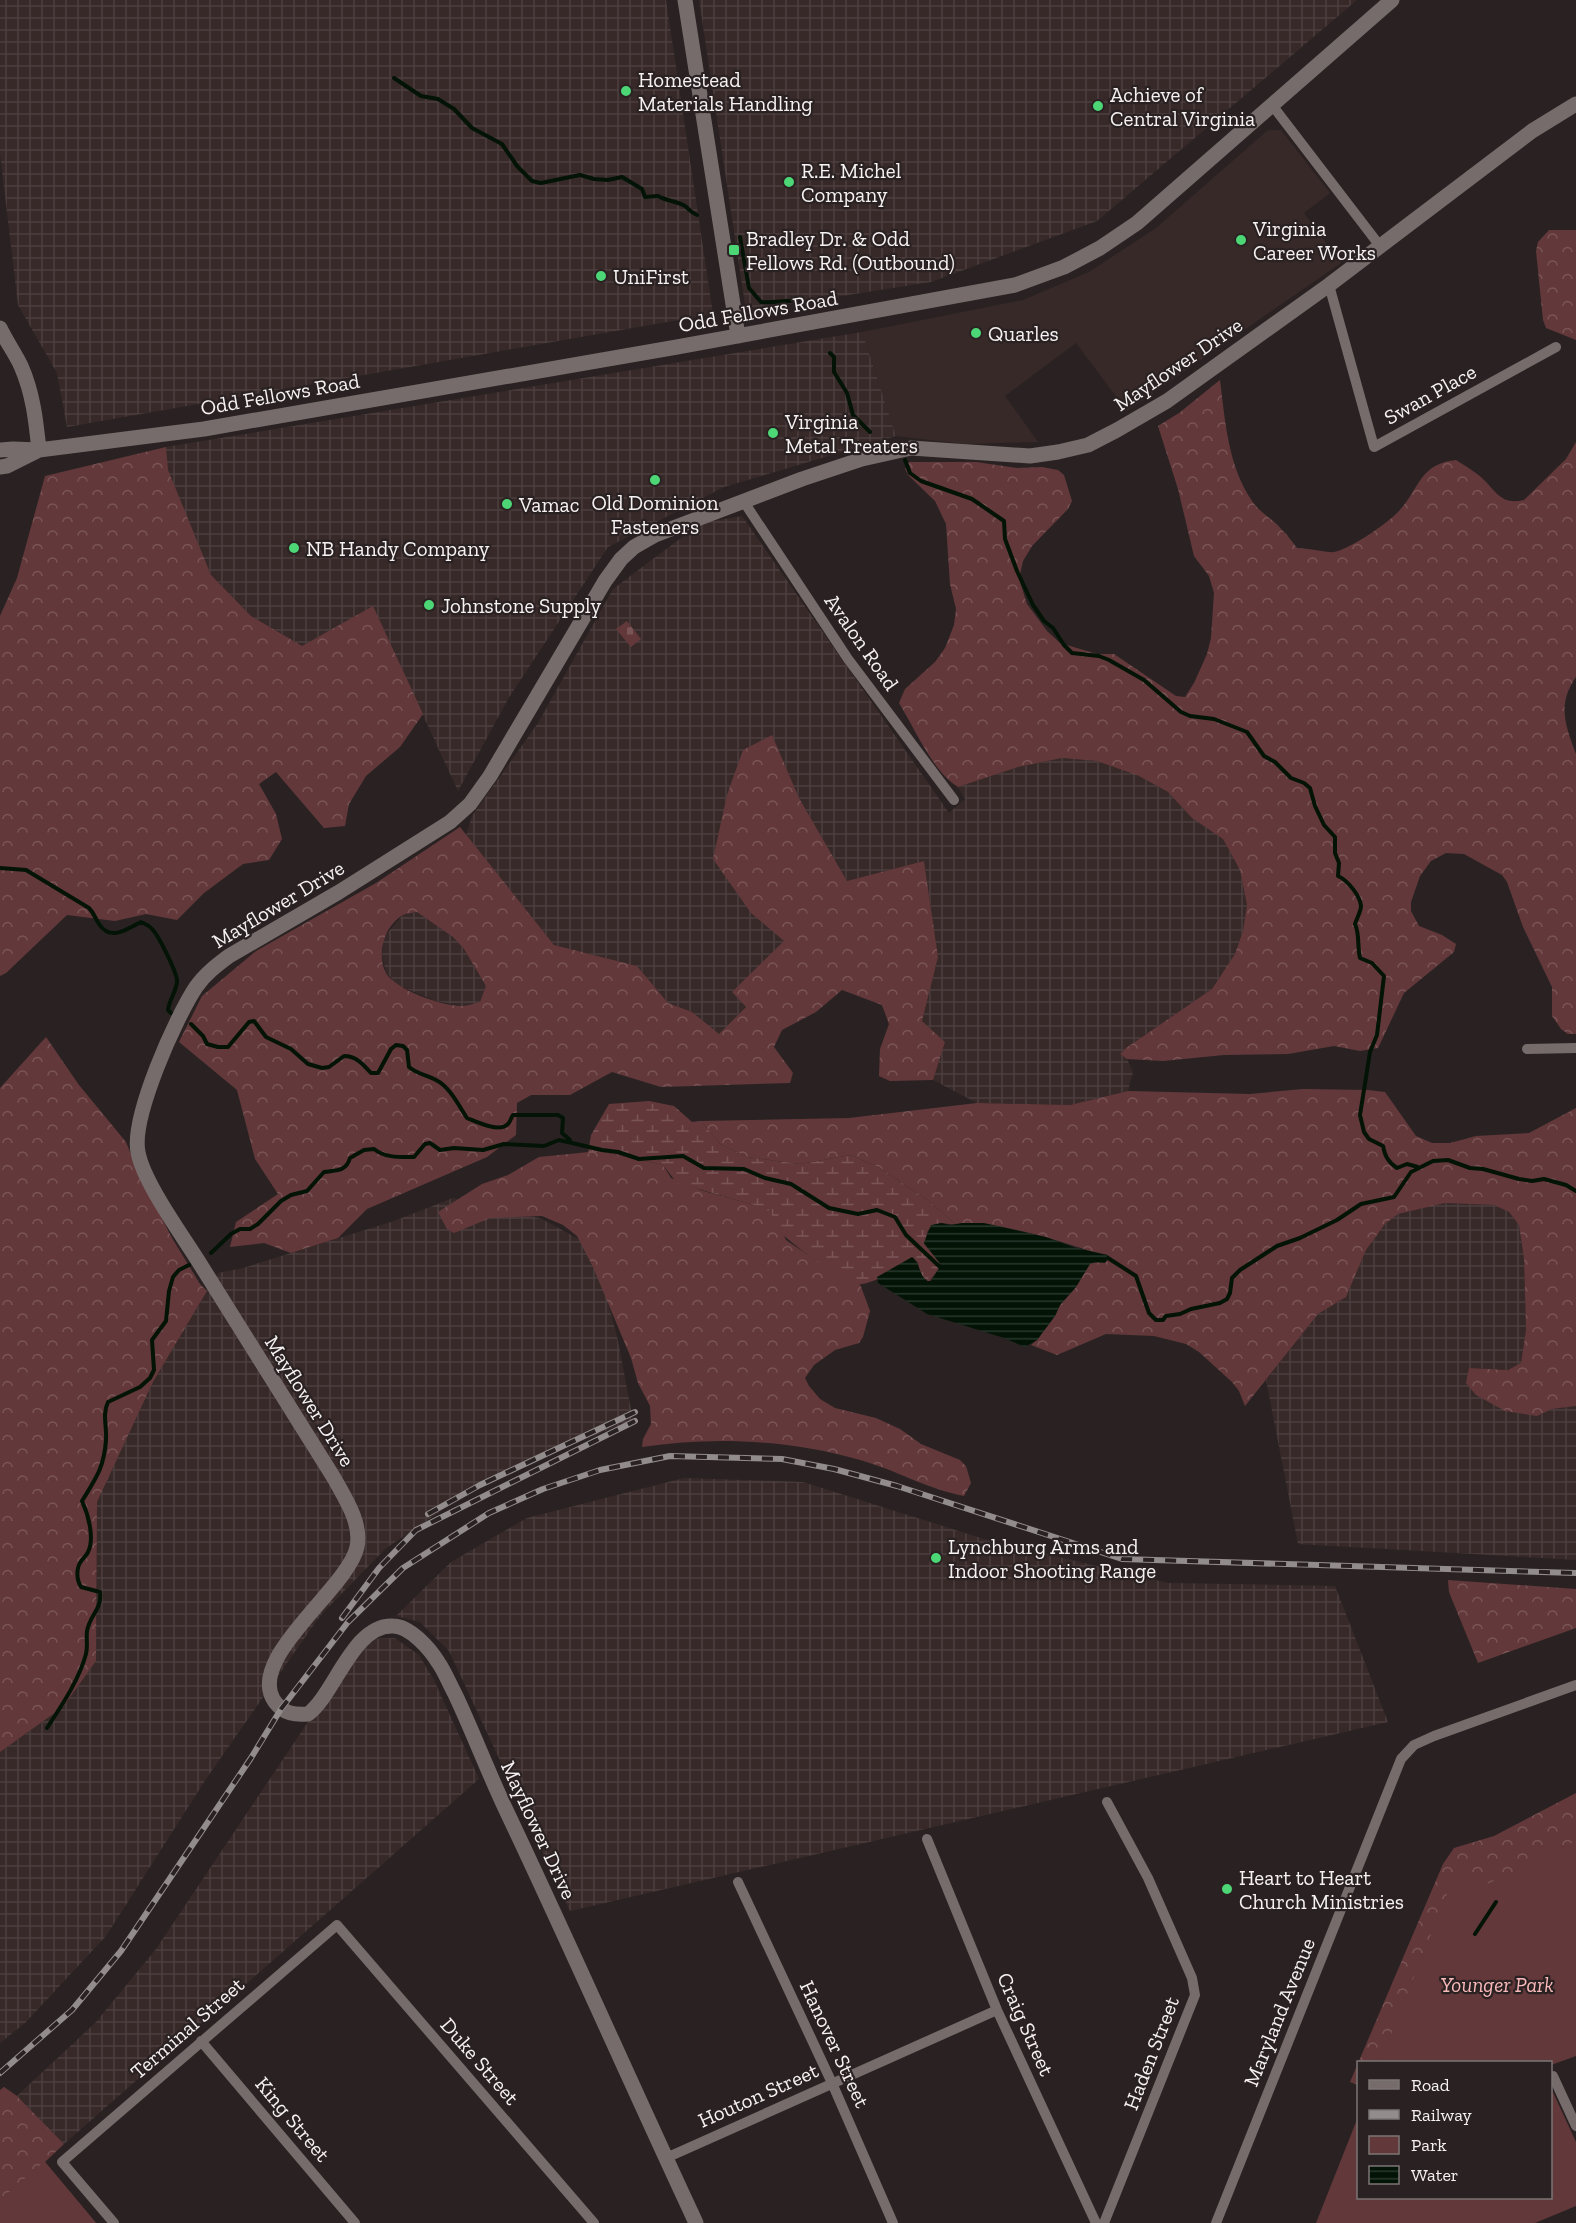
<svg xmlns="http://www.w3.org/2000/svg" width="1576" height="2223" font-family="'Zilla Slab',serif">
<defs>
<pattern id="industrial-grid" width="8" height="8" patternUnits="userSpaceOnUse" patternTransform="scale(1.5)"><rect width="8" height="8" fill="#382929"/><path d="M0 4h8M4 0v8" fill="none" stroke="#4c3e3e"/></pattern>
<pattern id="forest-crowns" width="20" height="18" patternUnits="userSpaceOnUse" patternTransform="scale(1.5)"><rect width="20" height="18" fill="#63383a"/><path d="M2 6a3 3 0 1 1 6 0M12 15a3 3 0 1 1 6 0" fill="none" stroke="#7a5557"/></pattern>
<pattern id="wetland-marsh" width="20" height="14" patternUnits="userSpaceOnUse" patternTransform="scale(1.5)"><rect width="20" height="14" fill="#63383a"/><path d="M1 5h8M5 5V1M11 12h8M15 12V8" fill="none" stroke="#7a5557"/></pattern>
<pattern id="cemetery-stones" width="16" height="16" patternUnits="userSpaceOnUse" patternTransform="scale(1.5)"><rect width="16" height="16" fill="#63383a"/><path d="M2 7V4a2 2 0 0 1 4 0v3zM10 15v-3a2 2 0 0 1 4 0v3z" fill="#7a5557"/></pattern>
<pattern id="water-rules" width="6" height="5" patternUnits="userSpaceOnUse" patternTransform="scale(1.5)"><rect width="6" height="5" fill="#031407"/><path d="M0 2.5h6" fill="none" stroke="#28372c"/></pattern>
</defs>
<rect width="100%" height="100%" fill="#2a2222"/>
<!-- built -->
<path fill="#382929" d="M1268,130h13l49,63 -26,20 37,50 -214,148 -51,-68 -71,53 33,46 -73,2 -69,-8 -34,-104 161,-32 66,-28 67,-44z"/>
<!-- industrial -->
<path fill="url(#industrial-grid)" d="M0,0h666l47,314 -646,113 -10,-54 -39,-68 -18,-151z
M699,0h658l-260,221 -166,61 -185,29z
M862,332l34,104 -172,51 -116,60 -100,152 -50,92 -85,-184 -71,39 -51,-30 -40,-41 -44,-105 -1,-23z
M742,516l207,297 16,-14 -7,-12 60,-20 44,-9 35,3 42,15 29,16 24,26 31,20 17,32 7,35 -4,26 -8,23 -23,35 -86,59 -6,6 7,5 6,13 -5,19 -58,14 -93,-2 -44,-23 12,-38 -23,-21 16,-64 -14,-96 -77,20 -48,-83 -27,-62 -21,177 34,28 -53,51 14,15 -27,28 -27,-23 -24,-9 -31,-37 -83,-21 -88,-109 6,-20 66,-93 75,-134 88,-66z
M417,912l36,25 11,12 22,37 -6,16 -17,4 -27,-5 -39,-16 -11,-13 -4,-16 1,-18 20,-23z
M453,1198l89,21 51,28 24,89 16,84 -57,23 -110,51 -81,55 -65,67 -114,163 -100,157 -81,87 -25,20v-291l63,-45 33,-46 1,-159 56,-120 65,-109 25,-5 151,-47z
M1445,1203l49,2 15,7 10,13 5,34 2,71 -5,33 -13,7 -38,-2 67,48 15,-7 24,-3v154l-278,-16 -32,-164 52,-66 28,-17 20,-47 19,-26 13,-10z
M684,1478l119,4 181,57 184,44 167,3 53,136 -818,189 -121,-260 -29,-29 -24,-6 55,-54 76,-44z
M395,1638l24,17 15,25 45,99 -415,365 -47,-48 79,-74 60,-73 164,-245 48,-65z"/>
<!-- forest -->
<path fill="url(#forest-crowns)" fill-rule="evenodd" d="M1549,230h27v110l-30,-12 -3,-8 -7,-69 2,-9z
M1220,380c5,40 8,86 32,121 8,12 21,18 30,29 6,5 10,12 15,18 10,0 31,5 37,4 16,-3 51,-27 63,-39 23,-23 21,-49 59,-53 9,6 20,12 28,20 13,13 18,25 40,20l42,-41 10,-17v235c-19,27 -11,48 0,77v280h-8l-7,-5 -9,-13v-29l-29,-60 -16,-45 -5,-7 -38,-21 -18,-1 -15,8 -11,15 -9,26v9l8,15 23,9 14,9 -2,8 -50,41 -26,55 -18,3 -26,-5 -46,8 -64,1 -61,6 -36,-2 -7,-5 6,-6 86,-59 23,-35 8,-23 4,-26 -7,-35 -17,-31 -31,-21 -24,-26 -29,-16 -42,-15 -35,-3 -44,9 -60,20c-25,-15 -43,-58 -59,-84l6,-14 30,-27 10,-14 9,-23 2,-16 -6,-25 -4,-60 -11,-23 -26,-25 -4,-7 4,-7h67l41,6 25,-1 16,3 6,5 8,26 -4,8 -36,37 -9,15 -4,18 8,25 20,27 13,12 37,11h17l62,42 9,1 9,-14 13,-29 4,-16 3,-45 -5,-17 -15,-20 -16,-67 -20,-63 21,-13z
M166,447l2,23 43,105 40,41 51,30 71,-40 50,108 -23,33 -34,29 -17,28 -4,22 -21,2 -48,-56 -17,12 17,30 6,25 -13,21 -26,4 -39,29 -27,27 -31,-6 -31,7 -48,-6 -61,58 -6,3v-360l17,-38 28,-102z
M772,735l27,63 48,83 77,-20 14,96 -16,64 23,21 -12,38 -43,1 -11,-5 1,-27 9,-25 -7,-19 -40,-15 -26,22 -34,18 -8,17 19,26 -3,10 -129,4 -49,-15 -42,23h-39l-14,8 -1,32 -29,22 -120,52 -29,29 -47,15 -27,-10 -34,4 6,-25 42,-28 -23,-35 -18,-69 -58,-48 23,-46 54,-45 120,-68 84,-56 94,118 83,21 31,37 24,9 27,22 27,-27 -14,-15 52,-51 -33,-28 -38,-54 14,-64 16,-45zM417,912l36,25 11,12 22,37 -6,16c-6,1 -12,4 -18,4 -20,0 -66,-16 -76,-33 -10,-19 -2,-47 17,-58 4,-2 10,-2 14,-3z
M46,1037l33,48 47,57 11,27 35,69 28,46 7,7 -54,91 -56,120 -1,159 -33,46 -63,45v-664z
M1303,1089l65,1 17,2 31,44 16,7h18l26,-7 53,-3 47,-25v298l-24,3 -15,7 -32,-5 -29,-16 -10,-12 3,-15 39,2 13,-7 5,-33 -2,-71 -5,-34 -10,-13 -15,-7 -49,-2 -47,11 -13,10 -19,26 -20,47 -28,17 -73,92 -6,-15 -7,-9 -33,-30 -13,-8 -32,-8 -48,-2 -49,21 -26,-10 6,-5 18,-24 5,-11 16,-18 14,-24 16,-1 3,-4c-28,-11 -128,-43 -152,-33l-30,-25 -47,-32 -29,-13 -51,9 -53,-7 -27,-13 -19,-23 148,-3 128,-15 93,2 58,-14 122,3z
M599,1151l64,14 8,13 29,12 73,20 13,30 47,32 27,12 10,27 -7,26 -4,6 -24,7 -21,15 -9,13 4,8 11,13 15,9 41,10 24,11 21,15 39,16 6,6 5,17 -7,13c-37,-7 -68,-26 -104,-36 -70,-20 -145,-24 -218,-13l1,-8 8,-15 -1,-18 -12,-23 -7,-25 -38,-91 -16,-31 -14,-11 -21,-9 -52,2 -36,15 -7,-4 -9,-17 44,-28 26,-9 31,-18z
M1448,1580l128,9v39l-98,35 -29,-71z
M1576,1793v251l-184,18h-34v23l-8,-3 93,-218 11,-16 40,-12z
M4,2087l13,9 47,48 -19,18 51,61h-96v-133z"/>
<!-- wetland -->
<path fill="url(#wetland-marsh)" d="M649,1101l25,5 18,16 9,-1 19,23 27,13 53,7 51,-9 29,13 47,32 30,25 -16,-2 -13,7 -4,14 15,17 1,6 -11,15 -7,-6 -5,-15c-13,5 -45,23 -56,23 -19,0 -76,-45 -89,-60v-14l-95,-27 -14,-18 -64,-14 -11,3 3,-19 18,-31z"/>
<!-- cemetery -->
<path fill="url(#cemetery-stones)" d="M627,621l14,18 -10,8 -15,-18z"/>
<!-- park -->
<path fill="#63383a" d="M1576,1841v215l-25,9 -1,-3h-170l80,-200 15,28z
M1551,2088l25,54v64l-41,17h-219l42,-106v81h192z
M44,2162h1l51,61h-96v-23z"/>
<!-- water -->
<path fill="url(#water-rules)" d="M941,1223l9,2 12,-2h22l62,14 30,11 32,7 1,2 -4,6 -9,-1 -6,2 -14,23 -16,18 -5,11 -18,24 -12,7 -21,-9 -77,-24 -49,-31 -1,-6 35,-20c8,5 6,17 15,24h4l10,-16 -17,-22 7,-18z"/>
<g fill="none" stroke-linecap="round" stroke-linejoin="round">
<!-- stream -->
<path stroke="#031407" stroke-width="4" d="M394,78l27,18 17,3 16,10 18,19 30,16 15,22 15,15 9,2 39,-8 14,4 14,1 14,-3 20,12 3,8 13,-1c8,5 19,5 27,10 5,4 5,6 12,9
M740,237l9,51 12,14c14,2 28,-4 42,0
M830,353l4,4v15l13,21 6,22 17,17
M905,460l5,13 11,8 51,18 32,22 1,18 12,32 16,34 11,16 9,7 11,17 8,8 27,3 10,4 35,20 37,32 9,4 24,3 33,13 17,24 11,6 16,16 13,5 6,5 5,18 9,19 11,12v16l4,10 -1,13c9,4 22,19 23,30 0,5 -4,12 -6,18 5,11 2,22 5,34l12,5 12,13 -7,59 -7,17 -10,63 4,17 5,7 14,7c2,10 5,16 14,22l10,-4 11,3
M0,868l26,2 63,38c5,5 6,10 10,16 12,18 28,5 42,-2 5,2 9,4 12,8 6,7 25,44 24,52 -1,10 -8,18 -9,28l3,3
M191,1024l12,12 4,8 11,3h10l21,-25 5,-1 12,16 25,12 17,15 14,4 7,-1 15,-11c12,0 19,8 27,17h7l13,-24 5,-4 7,1 4,4 2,17c8,7 18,8 27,13 14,7 23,26 31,38 10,4 32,15 41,6 2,-2 3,-6 5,-9h45l5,3 -1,15 8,7
M211,1253l20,-19 9,-5h10l8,-5 23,-23 10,-6 16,-4 17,-19c12,-2 22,0 26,-14l14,-8 10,-1c11,9 26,8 40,8l11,-13 5,-1 10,7 14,-2 29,2 21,-6 40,2 15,-6 43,10 16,2 21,7 44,-3 21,12 40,1 21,9 26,6 38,24 29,6 19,-4 18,7 11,18 34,32
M1108,1258l28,18 13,37 7,7h7l3,-4 14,-2 11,-5 29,-6 7,-4 3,-6 2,-15 8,-8 37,-24 23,-8 37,-18 24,-16 33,-7 17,-25 22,-11 15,-1 22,8 13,1 36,10 13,2 12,-2 22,6 10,6
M47,1728c15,-23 32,-48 39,-74 2,-8 0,-16 1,-23 3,-17 15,-21 13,-39l-19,-5c-5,-8 -5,-20 1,-27 2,-3 5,-5 6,-8 7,-14 0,-38 -6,-51 14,-23 22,-33 24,-61 1,-14 -4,-25 2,-38l32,-15 10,-9 4,-8 -2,-30 14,-19 3,-30 4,-14 6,-7 10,-5
M1475,1934l21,-32"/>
<!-- street -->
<path stroke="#766c6c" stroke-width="10" d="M1272,105l108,141
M1329,285l45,162 182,-100
M744,502l104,157 106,141
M1527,1049l49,-1
M927,1839l70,171 99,213
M738,1882l94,201 61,140
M201,2041l154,182
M1553,2076l23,50
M666,2158l331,-148
M114,2223l-52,-61 275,-237 257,298
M1104,2223l91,-228 -3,-17 -44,-100 -41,-76
M1216,2223l185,-464 13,-14 20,-9 142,-51"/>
<!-- secondary -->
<path stroke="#766c6c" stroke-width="15" d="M685,0l53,336
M0,328c6,13 15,25 21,38 12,27 15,55 18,84
M0,450l13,-1 26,1 165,-21 473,-82 338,-62 49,-18 36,-19 37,-25 255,-223
M0,467l7,-1 32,-16
M696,2223c-64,-137 -125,-276 -190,-413 -18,-38 -33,-78 -51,-116 -6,-11 -10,-22 -17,-32 -8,-13 -28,-36 -45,-36 -40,-2 -58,68 -85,88 -13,1 -24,0 -33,-12 -31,-43 73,-113 82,-155 5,-24 -12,-49 -23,-69 -46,-73 -92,-146 -137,-219 -17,-27 -54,-78 -59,-107 -7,-35 38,-135 58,-165 9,-13 21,-22 33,-31l110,-64 111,-70 20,-18 20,-28 115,-195 16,-22 13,-12 21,-12 147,-56 60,-20 49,-11 119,8 28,-4 30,-7 29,-15 50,-29 162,-116 203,-154 44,-27"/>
<defs>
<path id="rail" d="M428,1514l52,-29 155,-73
M342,1618l37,-50 37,-38 219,-109
M0,2073l72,-63 49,-59 130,-193 30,-49 67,-87 55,-54 86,-55 54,-24 57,-19 70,-14 112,3 52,10 63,17 225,73 454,14"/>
</defs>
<!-- rail casing -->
<use href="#rail" stroke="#928c8c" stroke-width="6"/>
<!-- rail -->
<use href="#rail" stroke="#2a2222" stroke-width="4" stroke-dasharray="11" stroke-linecap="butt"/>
</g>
<!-- markers -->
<g fill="#4dd676" stroke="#2a2222" stroke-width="2">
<circle cx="626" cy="91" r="6"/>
<circle cx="1098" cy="106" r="6"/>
<circle cx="789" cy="182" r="6"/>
<circle cx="1241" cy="240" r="6"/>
<rect x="728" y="244" width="12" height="12" rx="3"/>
<circle cx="601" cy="276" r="6"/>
<circle cx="976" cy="333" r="6"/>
<circle cx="773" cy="433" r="6"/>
<circle cx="655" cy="480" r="6"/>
<circle cx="507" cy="504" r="6"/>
<circle cx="294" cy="548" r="6"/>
<circle cx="429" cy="605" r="6"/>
<circle cx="936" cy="1558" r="6"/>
<circle cx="1227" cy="1889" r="6"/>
</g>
<g text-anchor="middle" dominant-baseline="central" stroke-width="4.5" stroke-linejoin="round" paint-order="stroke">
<!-- poi labels -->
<g font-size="21" fill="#f7f2f2" stroke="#2a2222" text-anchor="start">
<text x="638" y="79">Homestead<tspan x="638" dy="24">Materials Handling</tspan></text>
<text x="1110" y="94">Achieve of<tspan x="1110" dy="24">Central Virginia</tspan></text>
<text x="801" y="170">R.E. Michel<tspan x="801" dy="24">Company</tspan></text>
<text x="1253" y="228">Virginia<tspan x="1253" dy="24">Career Works</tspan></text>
<text x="746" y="238">Bradley Dr. &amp; Odd<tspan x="746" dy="24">Fellows Rd. (Outbound)</tspan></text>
<text x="613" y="276">UniFirst</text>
<text x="988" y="333">Quarles</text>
<text x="785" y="421">Virginia<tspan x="785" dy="24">Metal Treaters</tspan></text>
<text x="655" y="502" text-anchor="middle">Old Dominion<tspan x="655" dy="24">Fasteners</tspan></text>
<text x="519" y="504">Vamac</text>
<text x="306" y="548">NB Handy Company</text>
<text x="441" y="605">Johnstone Supply</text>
<text x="948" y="1546">Lynchburg Arms and<tspan x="948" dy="24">Indoor Shooting Range</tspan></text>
<text x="1239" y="1877">Heart to Heart<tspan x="1239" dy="24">Church Ministries</tspan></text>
</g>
<!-- street labels -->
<g font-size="21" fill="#f7f2f2" stroke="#2a2222">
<text transform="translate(758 311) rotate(-10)">Odd Fellows Road</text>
<text transform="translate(1178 364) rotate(-34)">Mayflower Drive</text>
<text transform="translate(280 394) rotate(-10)">Odd Fellows Road</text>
<text transform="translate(1430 394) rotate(-29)">Swan Place</text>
<text transform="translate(862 642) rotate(55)">Avalon Road</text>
<text transform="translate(278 904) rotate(-31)">Mayflower Drive</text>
<text transform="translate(310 1401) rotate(58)">Mayflower Drive</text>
<text transform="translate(539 1830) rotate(65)">Mayflower Drive</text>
<text transform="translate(1279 2012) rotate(-68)">Maryland Avenue</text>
<text transform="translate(1026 2024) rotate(66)">Craig Street</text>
<text transform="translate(187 2028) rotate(-41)">Terminal Street</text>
<text transform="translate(835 2044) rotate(65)">Hanover Street</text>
<text transform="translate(1151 2053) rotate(-69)">Haden Street</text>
<text transform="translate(480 2061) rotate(49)">Duke Street</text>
<text transform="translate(758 2095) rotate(-24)">Houton Street</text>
<text transform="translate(293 2119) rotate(50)">King Street</text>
</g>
<!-- park labels -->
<g font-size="21" font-style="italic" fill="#fab9ba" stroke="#2a2222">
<text x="1497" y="1984">Younger Park</text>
</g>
</g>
<!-- legend -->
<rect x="1357" y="2061" width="195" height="138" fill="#2a2222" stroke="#7c7575" stroke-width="1.5"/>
<rect x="1369" y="2080" width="30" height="9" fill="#766c6c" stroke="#7c7575" stroke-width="1.5"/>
<text x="1411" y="2091" font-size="18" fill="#f7f2f2">Road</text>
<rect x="1369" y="2110" width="30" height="9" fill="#928c8c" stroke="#7c7575" stroke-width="1.5"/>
<text x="1411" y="2121" font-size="18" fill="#f7f2f2">Railway</text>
<rect x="1369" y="2136" width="30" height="18" fill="#63383a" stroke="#7c7575" stroke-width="1.5"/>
<text x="1411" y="2151" font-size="18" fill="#f7f2f2">Park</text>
<rect x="1369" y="2166" width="30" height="18" fill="url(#water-rules)" stroke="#7c7575" stroke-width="1.5"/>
<text x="1411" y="2181" font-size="18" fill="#f7f2f2">Water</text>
</svg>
